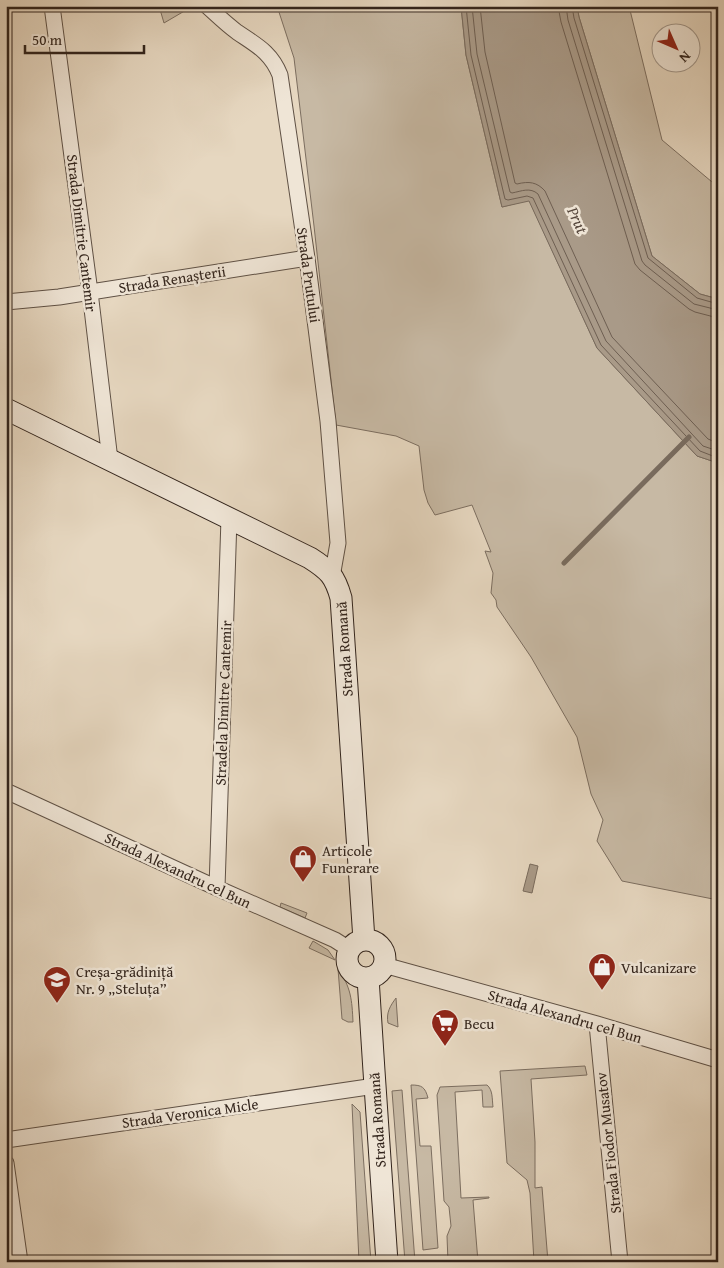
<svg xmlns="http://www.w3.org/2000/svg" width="724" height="1268" font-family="'Gentium Book Plus',serif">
<rect width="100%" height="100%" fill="#e6d7c0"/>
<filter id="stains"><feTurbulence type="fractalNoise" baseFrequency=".004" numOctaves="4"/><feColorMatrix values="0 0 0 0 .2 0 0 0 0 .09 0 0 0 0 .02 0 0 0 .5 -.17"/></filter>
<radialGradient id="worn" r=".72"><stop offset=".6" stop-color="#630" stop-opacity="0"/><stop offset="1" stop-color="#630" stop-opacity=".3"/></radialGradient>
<!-- green -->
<path fill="#c7b9a4" stroke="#7c6e60" d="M159,6h34l-29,17z
M277,6h184l5,49 36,152 27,-7 68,148 100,108 21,7v437l-96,-19 -25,-40 6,-21 -12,-26 -14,-57 -46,-80 -34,-50 -1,-7 -5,-7 2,-20 -8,-22 6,1 -19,-47 -37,10 -7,-12 -4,-13 -5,-44 -23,-10 -60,-11 -22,-199 -20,-168z
M577,6h52l33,134 56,47v112l-18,-5 -48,-38 -73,-239z
M281,903l26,10 -2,5 -25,-11z
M313,941l15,9 7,10 -26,-12z
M338,969c13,18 14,31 15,53h-5l-6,-3z
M396,998l2,29 -10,-4c-2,-10 2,-17 8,-25z
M585,1066l2,9 -56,4 4,63v46l7,-1 6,75h-14l-4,-69 -3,-13 -20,-17 -7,-92z
M411,1085c11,0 14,2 17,13l-12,1 4,47h11l7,102 -15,2z
M487,1085c6,5 5,14 6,22h-10l-1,-17 -27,2 6,106 28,-1v1l-16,2 5,62h-30l-1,-26 4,-10 -2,-19 -5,-6 -7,-106 3,-8z
M402,1090l13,172h-10l-13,-171z
M352,1104l8,8 11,150h-12z"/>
<!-- water -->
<path fill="#a99a88" stroke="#796b5d" d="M461,6h116l2,11 73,239 48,38 18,5v164l-21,-7 -100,-108 -68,-147 -27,6 -36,-152z
M530,864l8,2 -6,27 -9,-2z"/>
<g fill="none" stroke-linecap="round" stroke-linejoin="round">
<!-- shore -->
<path stroke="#6e5f52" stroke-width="1" d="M466,6l5,49 34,144 3,1 19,-4 6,2 68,147 99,106 18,7
M472,6l5,48 33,138 2,1c10,-2 18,-6 26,1l68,147 97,105 15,5
M480,6l5,46 30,131 2,1c12,-3 20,-2 28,7l67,146 96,102 10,4
M558,6l3,16 74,242 5,6 49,39 6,3 23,6
M566,6l2,14 74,241 3,4 49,39 24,6
M572,6l2,12 74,240 49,40 21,6"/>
<!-- stream -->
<path stroke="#796b5d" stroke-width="5" d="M564,563l125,-126"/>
<defs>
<path id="minor" d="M52,6l38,286 20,168
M207,6c10,9 19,18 30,26 19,13 34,20 43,43l27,183 21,163 10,122 -6,34
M6,302l53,-5 248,-39
M6,791l211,97 118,52 14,9
M217,888l12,-370
M384,965l213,59 121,36
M597,1024l23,238
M6,1140l369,-54
M6,1163l14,99"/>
<path id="secondary" d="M6,409l304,149c19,12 25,18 31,40l23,342
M347 959a19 19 0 1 1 38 0a19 19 0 1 1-38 0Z
M368,978l6,93 13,191"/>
</defs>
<!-- minor casing -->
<use href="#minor" stroke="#5f5145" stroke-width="17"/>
<!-- secondary casing -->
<use href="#secondary" stroke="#32241c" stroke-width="23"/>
<!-- minor -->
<use href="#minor" stroke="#efe5d6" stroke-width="15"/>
<!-- secondary -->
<use href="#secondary" stroke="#efe5d6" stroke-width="21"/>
</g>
<!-- icons -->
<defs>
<symbol id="shop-pin" viewBox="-11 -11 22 30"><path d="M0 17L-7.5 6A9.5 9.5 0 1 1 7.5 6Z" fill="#8f2418" stroke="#efe5d6"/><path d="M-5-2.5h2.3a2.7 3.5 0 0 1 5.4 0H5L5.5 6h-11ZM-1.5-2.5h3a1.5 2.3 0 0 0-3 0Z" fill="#fff"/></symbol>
<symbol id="school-pin" viewBox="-11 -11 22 30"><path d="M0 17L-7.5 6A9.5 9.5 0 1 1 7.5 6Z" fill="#8f2418" stroke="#efe5d6"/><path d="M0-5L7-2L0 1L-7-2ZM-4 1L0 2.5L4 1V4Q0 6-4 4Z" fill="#fff"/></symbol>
<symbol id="supermarket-pin" viewBox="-11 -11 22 30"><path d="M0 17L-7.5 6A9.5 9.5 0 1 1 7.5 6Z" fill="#8f2418" stroke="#efe5d6"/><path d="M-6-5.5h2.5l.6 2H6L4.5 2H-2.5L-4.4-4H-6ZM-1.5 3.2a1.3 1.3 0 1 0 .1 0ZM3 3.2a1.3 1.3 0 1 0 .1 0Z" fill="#fff"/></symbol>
</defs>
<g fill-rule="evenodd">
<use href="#shop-pin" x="287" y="843" width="32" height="43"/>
<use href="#shop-pin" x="586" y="951" width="32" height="43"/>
<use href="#school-pin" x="41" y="964" width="32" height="43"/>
<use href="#supermarket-pin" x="429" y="1007" width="32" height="43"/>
</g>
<g text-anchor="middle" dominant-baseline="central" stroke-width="5" stroke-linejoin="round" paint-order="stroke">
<!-- street labels -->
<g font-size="15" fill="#32241c" stroke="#efe5d6">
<text transform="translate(82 233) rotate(83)">Strada Dimitrie Cantemir</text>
<text transform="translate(309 275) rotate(82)">Strada Prutului</text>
<text transform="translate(172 279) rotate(-9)">Strada Renașterii</text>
<text transform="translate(344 649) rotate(-94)">Strada Romană</text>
<text transform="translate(223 703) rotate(-88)">Stradela Dimitre Cantemir</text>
<text transform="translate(178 870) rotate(25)">Strada Alexandru cel Bun</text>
<text transform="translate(565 1016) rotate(16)">Strada Alexandru cel Bun</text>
<text transform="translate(190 1113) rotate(-8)">Strada Veronica Micle</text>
<text transform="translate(377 1120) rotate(-94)">Strada Romană</text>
<text transform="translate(608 1143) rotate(-96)">Strada Fiodor Musatov</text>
</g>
<!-- poi labels -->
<g font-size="15" fill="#32241c" stroke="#efe5d6" text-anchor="start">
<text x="322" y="850">Articole<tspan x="322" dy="17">Funerare</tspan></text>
<text x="621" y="967">Vulcanizare</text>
<text x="76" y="971">Creșa-grădiniță<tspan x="76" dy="17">Nr. 9 „Steluța”</tspan></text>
<text x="464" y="1023">Becu</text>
</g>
<!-- water labels -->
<g font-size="16" font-style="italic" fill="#56473c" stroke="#efe5d6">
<text transform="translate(578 220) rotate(65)">Prut</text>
</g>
</g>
<!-- margin -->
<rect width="724" height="1268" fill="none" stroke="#e6d7c0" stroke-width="25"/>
<rect x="8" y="8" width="709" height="1253" fill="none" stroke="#32241c" stroke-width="2.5"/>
<rect x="12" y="12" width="699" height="1243" fill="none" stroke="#32241c"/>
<!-- north arrow -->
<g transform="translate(676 48) rotate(135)"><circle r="24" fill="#efe5d6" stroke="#a3988c"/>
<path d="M0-4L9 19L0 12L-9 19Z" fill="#8f2418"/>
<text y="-8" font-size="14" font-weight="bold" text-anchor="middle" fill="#32241c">N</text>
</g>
<!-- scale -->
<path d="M25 45v8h119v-8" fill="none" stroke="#32241c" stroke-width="2.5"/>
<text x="32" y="45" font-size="15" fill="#32241c" stroke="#efe5d6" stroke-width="4" paint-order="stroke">50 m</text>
<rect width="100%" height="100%" filter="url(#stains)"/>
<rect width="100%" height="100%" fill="url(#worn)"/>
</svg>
